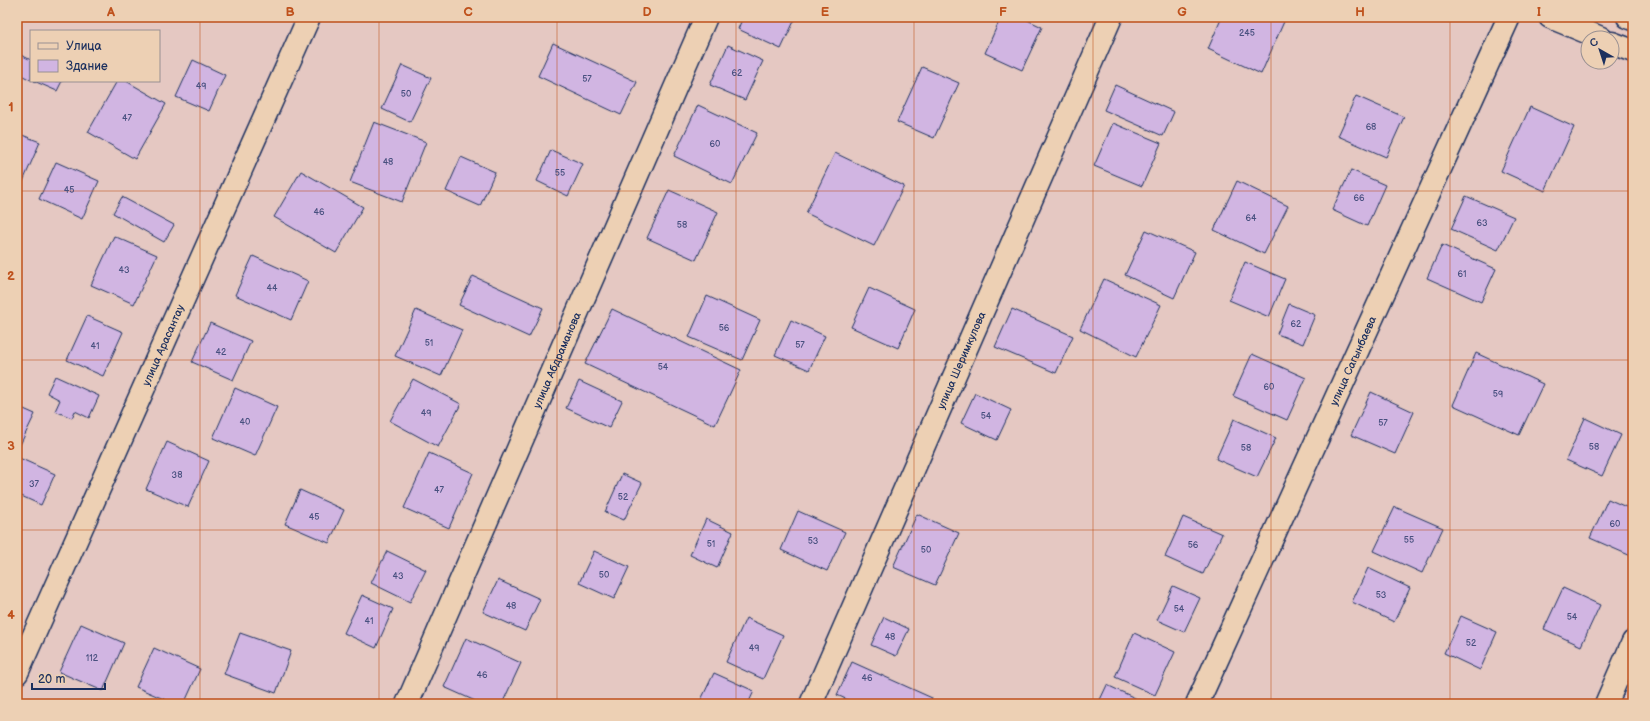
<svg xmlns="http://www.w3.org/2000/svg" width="1650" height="721" font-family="'Balsamiq Sans',sans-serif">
<rect width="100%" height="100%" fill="#e5c8c2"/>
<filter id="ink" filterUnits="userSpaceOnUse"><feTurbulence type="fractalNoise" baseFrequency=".025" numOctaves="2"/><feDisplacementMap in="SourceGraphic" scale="8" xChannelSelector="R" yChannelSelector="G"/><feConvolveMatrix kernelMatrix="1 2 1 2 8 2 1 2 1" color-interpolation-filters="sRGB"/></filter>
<g filter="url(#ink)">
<!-- building -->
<path fill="#d1b5e2" stroke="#1b2f5e" d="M743,17h53l-15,32 -43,-20z
M1001,17h20l21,10 -20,43 -37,-17z
M1222,17h64l-25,57 -53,-25z
M553,43l84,39 -16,33 -83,-39z
M728,45l35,16 -18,39 -35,-15z
M17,53l14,7v20l-14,-7z
M193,60l32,15 -16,36 -33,-14z
M402,65l29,13 -21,44 -28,-13z
M922,67l37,16 -25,55 -37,-16z
M34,81h28l-5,10z
M117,81h9l40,23 -31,55 -47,-27z
M1115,85l59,27 -11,24 -59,-26z
M1356,96l48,21 -18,40 -48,-21z
M698,105l59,28 -25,51 -58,-28z
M1530,107l44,20 -29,64 -44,-20z
M374,122l52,20 -24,60 -52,-20z
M1113,123l48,20 -19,43 -48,-20z
M17,133l23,9 -19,44 -4,-2z
M551,150l32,14 -15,32 -31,-15z
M835,153l69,33 -30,60 -68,-33z
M461,157l34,15 -15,34 -34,-15z
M56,162l43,19 -17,38 -43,-20z
M1351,170l34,15 -18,41 -35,-16z
M301,171l62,36 -27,46 -62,-36z
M1237,181l51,25 -24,48 -50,-24z
M669,190l49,22 -22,48 -49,-22z
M1466,196l48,21 -16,33 -47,-21z
M122,197l52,28 -10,17 -51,-29z
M1146,230l49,22 -21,46 -49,-23z
M114,236l43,19 -23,49 -43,-19z
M1442,245l54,24 -15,33 -54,-24z
M253,256l55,25 -17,39 -56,-25z
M1245,262l40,17 -16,38 -40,-17z
M473,276l70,32 -14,29 -70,-32z
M1104,279l57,26 -25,52 -56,-28z
M869,288l46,21 -17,39 -47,-21z
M707,296l53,24 -18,40 -53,-23z
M1289,304l26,11 -12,29 -26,-10z
M612,309l129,61 -26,55 -130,-61z
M1012,309l61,27 -17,37 -61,-26z
M416,310l46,20 -21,46 -46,-20z
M87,316l36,16 -20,44 -36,-16z
M791,320l34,16 -16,34 -34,-15z
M210,323l41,18 -18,39 -41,-18z
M1476,353l67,31 -24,51 -66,-30z
M1252,354l54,24 -19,42 -54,-24z
M55,376l44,20 -10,22 -14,-7 -3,7 -17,-7 5,-11 -13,-7z
M413,379l48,25 -23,43 -48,-26z
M579,381l43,20 -13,27 -43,-20z
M235,388l42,19 -22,49 -42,-18z
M1371,392l43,20 -19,42 -44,-19z
M975,393l36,17 -14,30 -36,-17z
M17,406l18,8 -16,33 -2,-1z
M1585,418l36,17 -19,41 -36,-16z
M1234,419l42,19 -19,39 -41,-18z
M167,442l42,19 -21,46 -42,-18z
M429,453l44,20 -24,55 -45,-20z
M17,457l38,17 -14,31 -24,-11z
M622,474l20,9 -18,37 -19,-8z
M300,490l44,20 -15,33 -44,-19z
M1608,499l25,11v43l-2,3 -41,-18z
M1395,507l48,21 -21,45 -48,-22z
M798,511l47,21 -18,39 -46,-21z
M917,514l42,19 -24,52 -42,-18z
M1183,517l39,17 -19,40 -38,-17z
M706,519l27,13 -16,36 -27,-13z
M387,551l39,19 -16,32 -39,-19z
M594,551l35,16 -15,32 -35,-16z
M1368,568l42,20 -16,34 -42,-20z
M498,580l42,19 -15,32 -42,-19z
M1173,586l27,12 -16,34 -27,-12z
M1563,588l37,17 -19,41 -37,-17z
M362,595l31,14 -17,39 -32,-15z
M1461,616l36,16 -17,38 -36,-17z
M884,617l25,12 -13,27 -25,-11z
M746,618l37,17 -20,44 -37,-17z
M81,624l43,19 -21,48 -44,-19z
M240,633l51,18 -15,42 -52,-19z
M1134,633l41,19 -20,43 -40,-18z
M466,638l55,25 -19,41h-20l-38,-17z
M154,648l46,21 -16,35h-9l-39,-17z
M852,662l80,36 -2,6h-73l-20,-9z
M714,673l40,18 -6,13h-49z
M1107,685l41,19h-50z"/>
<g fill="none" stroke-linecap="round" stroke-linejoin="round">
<defs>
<g id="minor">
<path id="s1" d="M17,673l292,-656"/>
<path id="s2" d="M407,704l299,-687"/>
<path id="s3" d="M811,704l300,-687"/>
<path id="s4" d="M1197,704l312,-687"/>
<path d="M1606,704l27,-62"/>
</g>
<path id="primary" d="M1550,17l51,21
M1628,17l5,2
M1612,43l21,8"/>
</defs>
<!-- minor casing -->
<use href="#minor" stroke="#1b2f5e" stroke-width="25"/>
<!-- primary casing -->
<use href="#primary" stroke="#1b2f5e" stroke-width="25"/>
<!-- minor -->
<use href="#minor" stroke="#edd0b4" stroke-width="22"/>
<!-- primary -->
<use href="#primary" stroke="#edd0b4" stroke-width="22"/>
</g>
</g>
<!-- grid -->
<path fill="none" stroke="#bf511c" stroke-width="1" stroke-opacity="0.55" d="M200,17v687M379,17v687M557,17v687M736,17v687M914,17v687M1093,17v687M1271,17v687M1450,17v687M17,191h1616M17,360h1616M17,530h1616"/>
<g text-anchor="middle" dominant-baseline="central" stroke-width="3" stroke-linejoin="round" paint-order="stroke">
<!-- number labels -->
<g font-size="9" fill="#48507f">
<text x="1247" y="33">245</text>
<text x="737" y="73">62</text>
<text x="587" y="79">57</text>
<text x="201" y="86">49</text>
<text x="406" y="94">50</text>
<text x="127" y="118">47</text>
<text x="1371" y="127">68</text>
<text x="715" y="144">60</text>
<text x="388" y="162">48</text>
<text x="560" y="173">55</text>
<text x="69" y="190">45</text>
<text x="1359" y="198">66</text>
<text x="319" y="212">46</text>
<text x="1251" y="218">64</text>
<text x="1482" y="223">63</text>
<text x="682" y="225">58</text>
<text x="124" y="270">43</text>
<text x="1462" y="274">61</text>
<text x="272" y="288">44</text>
<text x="1296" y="324">62</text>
<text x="724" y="328">56</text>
<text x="429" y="343">51</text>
<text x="800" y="345">57</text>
<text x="95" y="346">41</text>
<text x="221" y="352">42</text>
<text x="663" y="367">54</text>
<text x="1269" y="387">60</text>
<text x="1498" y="394">59</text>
<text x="426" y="413">49</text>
<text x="986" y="416">54</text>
<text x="245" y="422">40</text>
<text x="1383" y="423">57</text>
<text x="1594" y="447">58</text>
<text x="1246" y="448">58</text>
<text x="177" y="475">38</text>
<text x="34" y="484">37</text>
<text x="439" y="490">47</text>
<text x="623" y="497">52</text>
<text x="314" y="517">45</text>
<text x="1615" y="524">60</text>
<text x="1409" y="540">55</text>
<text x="813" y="541">53</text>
<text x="711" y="544">51</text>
<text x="1193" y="545">56</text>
<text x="926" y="550">50</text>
<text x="604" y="575">50</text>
<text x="398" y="576">43</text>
<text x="1381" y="595">53</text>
<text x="511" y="606">48</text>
<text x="1179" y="609">54</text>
<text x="1572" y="617">54</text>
<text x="369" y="621">41</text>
<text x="890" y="637">48</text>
<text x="1471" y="643">52</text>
<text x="754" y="648">49</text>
<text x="92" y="658">112</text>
<text x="482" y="675">46</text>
<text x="867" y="678">46</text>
</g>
<!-- street labels -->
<g font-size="11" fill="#1b2f5e" stroke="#edd0b4">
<text stroke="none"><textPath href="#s1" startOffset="359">улица Арасантау</textPath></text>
<text stroke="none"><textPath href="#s2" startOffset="375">улица Абдраманова</textPath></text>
<text stroke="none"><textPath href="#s3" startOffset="375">улица Шеримкулова</textPath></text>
<text stroke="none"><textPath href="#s4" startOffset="377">улица Сагынбаева</textPath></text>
</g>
</g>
<!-- margin -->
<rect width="1650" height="721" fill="none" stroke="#edd0b4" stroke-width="44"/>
<!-- legend -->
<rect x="30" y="30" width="130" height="52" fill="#edd0b4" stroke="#999092"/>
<rect x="38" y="43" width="20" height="6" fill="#edd0b4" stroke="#999092"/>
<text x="66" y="50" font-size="12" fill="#1b2f5e">Улица</text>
<rect x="38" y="60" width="20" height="12" fill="#d1b5e2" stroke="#999092"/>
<text x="66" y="70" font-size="12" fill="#1b2f5e">Здание</text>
<!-- north arrow -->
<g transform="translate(1600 50) rotate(321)"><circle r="19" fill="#edd0b4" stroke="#999092"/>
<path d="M0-3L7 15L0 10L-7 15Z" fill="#1b2f5e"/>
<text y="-6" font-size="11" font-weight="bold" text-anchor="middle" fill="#1b2f5e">С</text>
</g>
<!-- scale -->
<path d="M32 683v6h73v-6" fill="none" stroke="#1b2f5e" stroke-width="2"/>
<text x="38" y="683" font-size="12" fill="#1b2f5e" stroke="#edd0b4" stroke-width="3" paint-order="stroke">20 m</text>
<rect x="22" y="22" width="1606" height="677" fill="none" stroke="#bf511c" stroke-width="1.5"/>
<g font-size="13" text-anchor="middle" font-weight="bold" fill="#bf511c">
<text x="111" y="16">A</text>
<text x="290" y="16">B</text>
<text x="468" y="16">C</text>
<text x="647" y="16">D</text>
<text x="825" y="16">E</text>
<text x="1003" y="16">F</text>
<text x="1182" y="16">G</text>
<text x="1360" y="16">H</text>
<text x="1539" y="16">I</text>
<text x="11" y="111">1</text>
<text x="11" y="280">2</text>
<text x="11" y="450">3</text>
<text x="11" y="619">4</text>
</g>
</svg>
